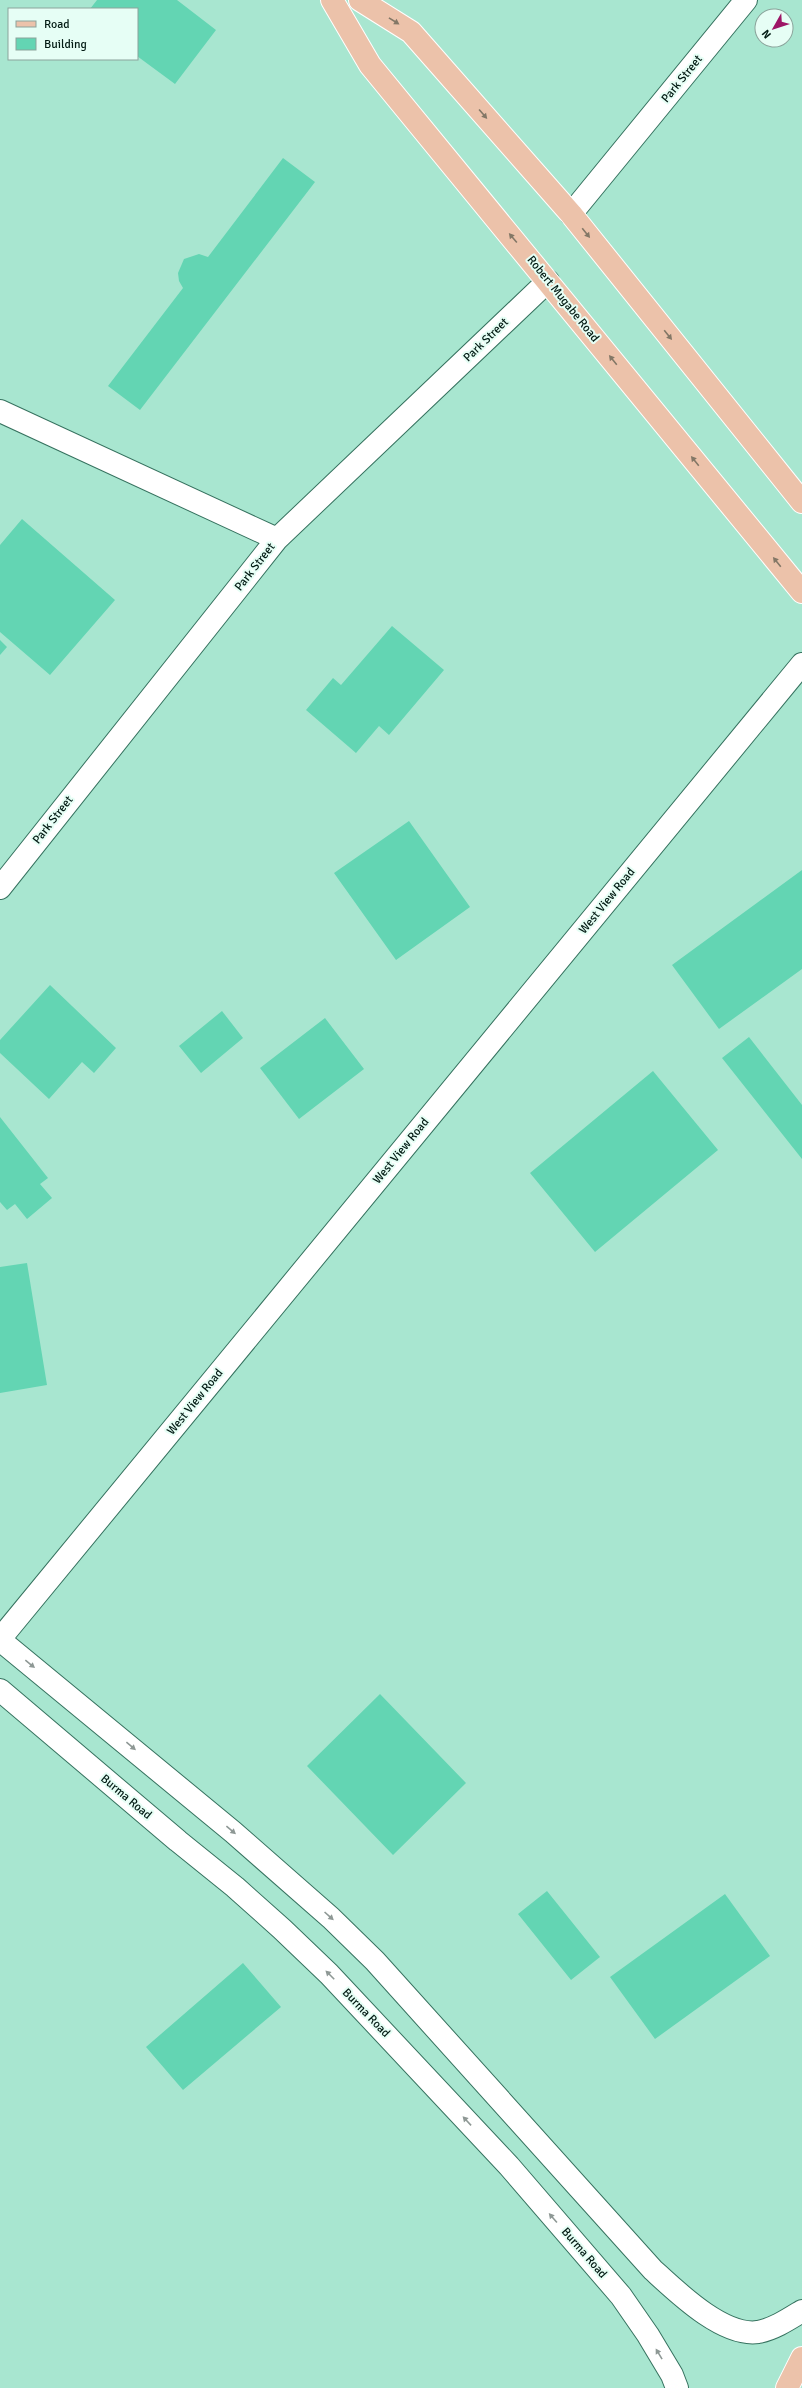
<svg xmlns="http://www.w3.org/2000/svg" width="802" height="2388" font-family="Signika,sans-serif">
<rect width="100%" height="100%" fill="#a8e6d0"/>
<!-- building -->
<path fill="#63d5b3" d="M97,0h80l39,30 -41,54 -38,-28v-47h-47z
M283,158l32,24 -175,228 -32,-24 75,-98 -4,-7 -1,-8 6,-14 15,-5 9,3z
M22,519l93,81 -65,75 -50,-43v-87z
M392,626l52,44 -55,65 -10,-9 -23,27 -50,-43 27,-32 8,7z
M0,640l7,7 -7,8z
M409,821l61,86 -74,53 -62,-87z
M802,870v99l-83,60 -47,-64z
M50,985l66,63 -22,25 -12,-11 -33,37 -49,-46v-13z
M222,1011l21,27 -42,35 -22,-27z
M325,1018l39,51 -65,50 -39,-51z
M749,1037l53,68v54l-80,-101z
M653,1071l65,79 -123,102 -65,-79z
M0,1117l48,61 -8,6 12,14 -25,21 -12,-15 -8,6 -7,-8z
M27,1263l20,122 -47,8v-126z
M380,1694l86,89 -73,72 -86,-89z
M547,1891l53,66 -29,23 -53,-66z
M725,1894l45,62 -115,83 -45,-62z
M243,1963l38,44 -98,83 -37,-43z"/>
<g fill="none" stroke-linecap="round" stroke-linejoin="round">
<defs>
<path id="minor" d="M571,214l175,-214
M0,411l277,128
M0,888l277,-349 271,-258
M0,1639l802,-975
M0,1640l233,192 98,86 44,43 278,309c24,22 70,67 105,62 16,-3 31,-13 44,-21
M0,1690l178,151 57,46 47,42 47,45 180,192 112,130 27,39 24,40 5,13"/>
<path id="major" d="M332,0l38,65 432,527
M360,0l51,32 160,182 231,288
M787,2388l15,-30"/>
</defs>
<!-- minor casing -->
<use href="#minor" stroke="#36725f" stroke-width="24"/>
<!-- major casing -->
<use href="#major" stroke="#fff" stroke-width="24"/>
<!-- minor -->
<use href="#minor" stroke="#fff" stroke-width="22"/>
<!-- major -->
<use href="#major" stroke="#ecc2aa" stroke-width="22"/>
</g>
<!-- one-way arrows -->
<defs><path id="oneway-solid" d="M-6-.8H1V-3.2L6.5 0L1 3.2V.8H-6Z"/></defs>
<g fill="#837766">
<use href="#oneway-solid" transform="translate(394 21) rotate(32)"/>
<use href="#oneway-solid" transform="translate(483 114) rotate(49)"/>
<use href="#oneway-solid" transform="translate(586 233) rotate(51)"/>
<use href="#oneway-solid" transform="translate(513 238) rotate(-130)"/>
<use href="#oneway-solid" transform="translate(668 335) rotate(51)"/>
<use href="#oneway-solid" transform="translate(613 360) rotate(-129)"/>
<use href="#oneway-solid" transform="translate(695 461) rotate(-129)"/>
<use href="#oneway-solid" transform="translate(777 562) rotate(-129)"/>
</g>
<g fill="#8e9895">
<use href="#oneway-solid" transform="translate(30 1664) rotate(39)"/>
<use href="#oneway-solid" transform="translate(131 1746) rotate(40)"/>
<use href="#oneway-solid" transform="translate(231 1830) rotate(40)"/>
<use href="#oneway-solid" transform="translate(329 1916) rotate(42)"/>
<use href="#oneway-solid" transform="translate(330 1975) rotate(-135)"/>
<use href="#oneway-solid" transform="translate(467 2121) rotate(-133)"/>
<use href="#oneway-solid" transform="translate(553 2218) rotate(-131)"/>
<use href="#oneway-solid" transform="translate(659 2354) rotate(-121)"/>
</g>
<g text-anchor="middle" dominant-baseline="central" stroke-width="4" stroke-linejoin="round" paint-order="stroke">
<!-- street labels -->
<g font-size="12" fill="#031b14" stroke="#e6fef5">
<text transform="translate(682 79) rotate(-51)">Park Street</text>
<text transform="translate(563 299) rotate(51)">Robert Mugabe Road</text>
<text transform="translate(486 340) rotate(-44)">Park Street</text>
<text transform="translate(255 567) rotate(-52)">Park Street</text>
<text transform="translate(53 820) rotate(-52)">Park Street</text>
<text transform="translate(607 901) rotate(-51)">West View Road</text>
<text transform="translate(401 1151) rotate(-51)">West View Road</text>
<text transform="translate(195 1402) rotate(-51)">West View Road</text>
<text transform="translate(126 1797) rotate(40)">Burma Road</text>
<text transform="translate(366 2013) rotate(46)">Burma Road</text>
<text transform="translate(584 2253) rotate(49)">Burma Road</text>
</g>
</g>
<!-- legend -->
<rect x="8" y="8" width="130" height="52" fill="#e6fef5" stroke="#8ba39b"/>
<rect x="16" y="21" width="20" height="6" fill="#ecc2aa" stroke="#8ba39b"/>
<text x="44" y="28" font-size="12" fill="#031b14">Road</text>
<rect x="16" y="38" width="20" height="12" fill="#63d5b3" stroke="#8ba39b"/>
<text x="44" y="48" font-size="12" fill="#031b14">Building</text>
<!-- north arrow -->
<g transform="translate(774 28) rotate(231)"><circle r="19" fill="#e6fef5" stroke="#8ba39b"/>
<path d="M0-3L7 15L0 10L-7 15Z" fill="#9d1666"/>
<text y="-6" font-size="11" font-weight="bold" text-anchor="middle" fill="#031b14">N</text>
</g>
</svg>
